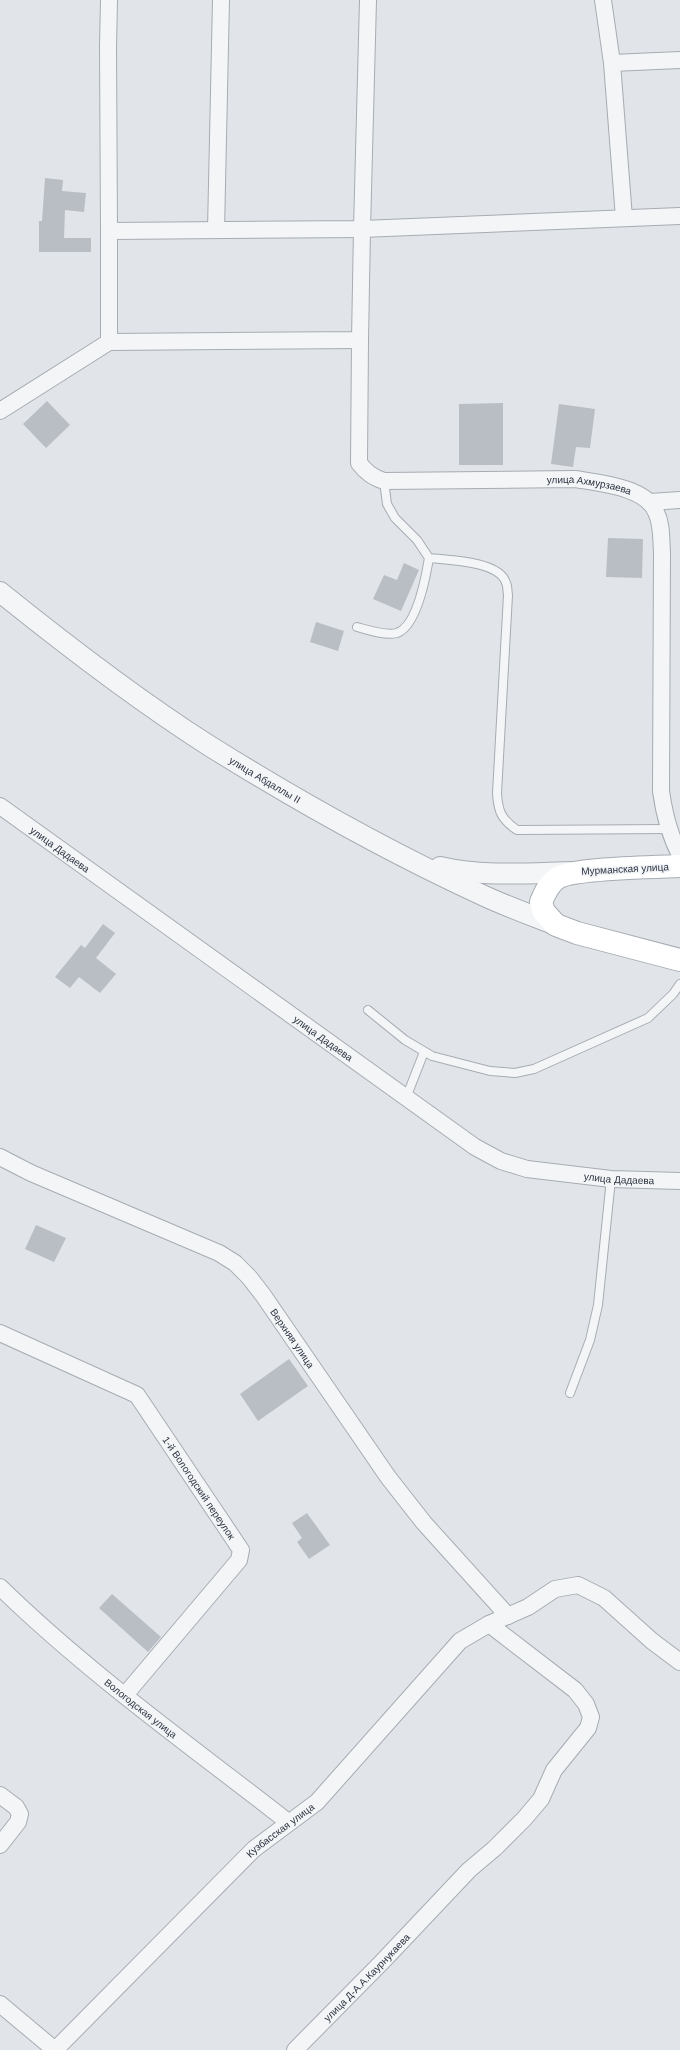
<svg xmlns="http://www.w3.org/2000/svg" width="680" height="2050" font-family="Arial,sans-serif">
<rect width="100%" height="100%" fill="#e1e5e9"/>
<!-- building -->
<path fill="#b9bec5" d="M45,178l18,2 -1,11 24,2 -2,19 -19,-2 -1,28h27v14h-52v-31h3z
M47,401l23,24 -24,23 -23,-24z
M503,403v62h-44v-61z
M559,404l36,5 -5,39 -14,-1 -3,20 -22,-3z
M608,538l35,1 -1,39 -36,-1z
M404,563l15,7 -18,41 -28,-12 11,-24 13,5z
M316,622l28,9 -6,20 -28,-9z
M103,924l12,9 -19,25 20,16 -16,19 -21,-16 -9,11 -15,-11 26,-32 4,3z
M36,1225l30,13 -12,24 -29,-13z
M289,1359l19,27 -50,35 -18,-27z
M307,1513l23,32 -21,14 -12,-17 5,-4 -10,-15z
M112,1594l49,43 -13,15 -49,-44z"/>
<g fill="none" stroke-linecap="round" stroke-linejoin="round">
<defs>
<path id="service" d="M429,558c19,2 71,3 77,25 2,3 1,8 2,12l-11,198c1,18 4,26 20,37l152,-1
M357,627c11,3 28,9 40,6 20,-7 29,-57 32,-75l-12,-18 -22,-22 -8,-14 -3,-23
M368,1010l37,30 27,16 58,15 25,2 19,-4 114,-51 25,-24 7,-10
M406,1098l18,-46
M570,1393l20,-53 8,-35 13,-126"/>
<g id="minor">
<path d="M109,0l-1,47 1,184 253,-2 6,-229"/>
<path d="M603,0l9,63"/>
<path d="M624,218l-12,-155 68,-3"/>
<path d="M216,230l5,-230"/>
<path id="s1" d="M360,340l-1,123c7,9 13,14 25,18l191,-2c24,4 71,8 81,33 6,12 5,26 6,40l-1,239c3,22 8,43 19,64"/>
<path d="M109,342l251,-2 2,-111 318,-13"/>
<path d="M0,411l109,-69v-111"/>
<path d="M650,502l30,-2"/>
<path id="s2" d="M0,806l475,341 26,14 26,8 84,10 69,2"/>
<path id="s3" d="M0,1157l31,16 188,80 16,10 14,14 14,18 125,182 36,46 84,93"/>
<path id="s4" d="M0,1333l137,62 104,155 -2,10 -114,135"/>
<path id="s5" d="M0,1587c88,86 191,159 288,235"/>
<path d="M0,1795l16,12 4,7 -2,8 -18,23"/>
<path d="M0,2004l55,46"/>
<path id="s6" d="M55,2050l199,-201 63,-47 143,-161 29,-17 39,-17 27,-18 23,-4 26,13 48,43 28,21"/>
<path id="s7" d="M295,2050l87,-88 87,-92 26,-22 29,-29 17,-20 13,-29 34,-42 3,-11 -5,-13 -11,-14 -86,-66"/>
</g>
<g id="tertiary">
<path id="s8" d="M0,592c67,54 136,107 208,153 88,55 179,106 272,149 25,12 51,21 76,31"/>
<path d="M440,867c43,10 89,6 133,5"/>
</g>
<path id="secondary" d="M680,866c-23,1 -110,2 -124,13 -8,6 -11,14 -15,23l3,10 12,13 21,8 103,27"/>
</defs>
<!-- service casing -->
<use href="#service" stroke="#a6acb3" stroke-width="10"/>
<!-- minor casing -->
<use href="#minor" stroke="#a6acb3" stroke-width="18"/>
<!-- tertiary casing -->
<use href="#tertiary" stroke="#a6acb3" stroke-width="22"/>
<!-- secondary casing -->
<use href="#secondary" stroke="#a6acb3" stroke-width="24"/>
<!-- service -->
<use href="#service" stroke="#f4f5f7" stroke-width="8"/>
<!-- minor -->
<use href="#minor" stroke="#f4f5f7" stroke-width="16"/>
<!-- tertiary -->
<use href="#tertiary" stroke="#f4f5f7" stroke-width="20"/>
<!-- secondary -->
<use href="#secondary" stroke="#fff" stroke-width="22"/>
</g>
<g text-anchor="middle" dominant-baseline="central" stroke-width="3" stroke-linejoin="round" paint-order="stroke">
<!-- street labels -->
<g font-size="10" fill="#2a3340" stroke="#f1f3f6">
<text stroke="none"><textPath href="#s1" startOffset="360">улица Ахмурзаева</textPath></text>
<text stroke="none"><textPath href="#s8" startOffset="325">улица Абдаллы II</textPath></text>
<text stroke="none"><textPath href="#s2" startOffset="74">улица Дадаева</textPath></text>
<text transform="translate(625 869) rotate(-3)">Мурманская улица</text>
<text stroke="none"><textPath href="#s2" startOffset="398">улица Дадаева</textPath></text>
<text stroke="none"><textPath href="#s2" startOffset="734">улица Дадаева</textPath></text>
<text stroke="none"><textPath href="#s3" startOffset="353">Верхняя улица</textPath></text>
<text stroke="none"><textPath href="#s4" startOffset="262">1-й Вологодский переулок</textPath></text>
<text stroke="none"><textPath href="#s5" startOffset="186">Вологодская улица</textPath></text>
<text stroke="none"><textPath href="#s6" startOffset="315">Кузбасская улица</textPath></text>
<text stroke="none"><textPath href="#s7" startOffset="102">улица Д-А.А.Каурнукаева</textPath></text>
</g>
</g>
</svg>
